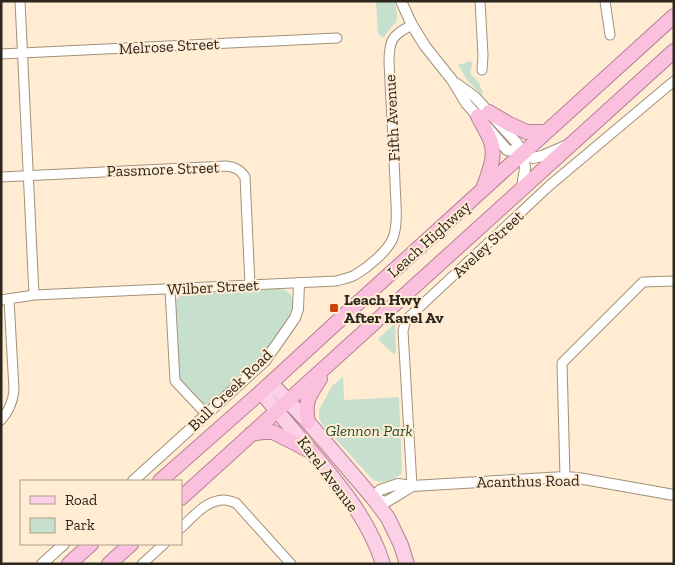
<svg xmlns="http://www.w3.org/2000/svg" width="675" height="565" font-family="'Zilla Slab',serif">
<rect width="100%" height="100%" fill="#ffecd3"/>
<!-- green -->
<path fill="#c7e0cd" d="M376,1h18c8,25 0,19 -10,37l-6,-4z
M471,61l1,3 -2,9 9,10 4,10 -1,2 -15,-15 -9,-15z
M278,289l8,1 5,5 2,6v8l-3,8 -29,42 -45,42 -6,3h-7l-24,-25 -4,-74c1,-7 4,-9 10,-12z
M395,323l1,29v1l-3,1 -15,-15z
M343,377l1,23 55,-3 3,71 -1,6c-7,6 -19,10 -28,6l-51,-56 -3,-6v-8l13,-24z"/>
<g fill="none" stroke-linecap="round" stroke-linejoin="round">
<defs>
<path id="minor" d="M20,1l14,294
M480,1l3,54 -1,15
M605,1l5,34
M1,54l336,-16
M1,177l225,-11c8,1 14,3 19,11l5,108
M170,289l5,92 32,34
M1,300l33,-5 302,-14c7,-2 13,-3 19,-6 12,-7 32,-23 38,-37 6,-16 2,-41 2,-57 -2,-40 -4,-80 -6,-119 0,-22 3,-27 23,-37
M1,420c8,-9 12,-18 13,-30l-5,-91
M565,477l-3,-114 81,-81 31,-1
M412,486l-9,-155 2,-8 4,-6 140,-131 125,-105
M181,528c12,-11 26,-29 44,-28 3,0 8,2 11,3l55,61
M142,564l22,-20"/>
<path id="tertiary" d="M401,1l11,24 13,21 27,34 14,23 41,47 16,3 10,5 9,-2 23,-10
M457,84l18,13 41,45 7,11 2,15 -3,20
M133,481l132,-120 30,-43 3,-9 1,-26
M412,486l-11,7 -15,9 -13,-4 7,-8 18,-6 14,2 153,-9 13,1 96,17
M42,564l22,-20"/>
<path id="primary" d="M271,383l37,39 65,76 15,20 13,27 6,19
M261,392c20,24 40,47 60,71 25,30 50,62 62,101"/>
<path id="trunk" d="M489,112l20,12 18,8h18
M478,116c4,8 10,17 13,26 5,13 -2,31 -7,44
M308,422c-4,-21 1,-26 12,-43
M251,434l12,-2h10l39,20
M160,481l101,-89 87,-80 326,-296
M181,498l493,-447
M69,564l22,-20
M109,564l22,-20"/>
</defs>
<!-- minor casing -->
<use href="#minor" stroke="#a2917a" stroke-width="11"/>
<!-- tertiary casing -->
<use href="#tertiary" stroke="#a2917a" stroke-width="12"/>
<!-- primary casing -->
<use href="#primary" stroke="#b28095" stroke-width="16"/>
<!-- trunk casing -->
<use href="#trunk" stroke="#b28095" stroke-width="16"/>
<!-- minor -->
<use href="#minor" stroke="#fff" stroke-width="9"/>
<!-- tertiary -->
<use href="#tertiary" stroke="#fff" stroke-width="10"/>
<!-- primary -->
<use href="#primary" stroke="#fcd0e6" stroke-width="14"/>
<!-- trunk -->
<use href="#trunk" stroke="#fbc0de" stroke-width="14"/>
</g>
<!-- markers -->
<rect fill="#ca4409" stroke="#ffecd3" stroke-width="2" x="329" y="303" width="10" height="10" rx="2.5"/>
<g text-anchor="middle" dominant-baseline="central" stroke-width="4" stroke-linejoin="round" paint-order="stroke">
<!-- street labels -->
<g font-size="16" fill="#2d261d" stroke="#ffecd3">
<text transform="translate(169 46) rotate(-3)">Melrose Street</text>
<text transform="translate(392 118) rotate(-93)">Fifth Avenue</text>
<text transform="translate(163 169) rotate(-2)">Passmore Street</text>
<text transform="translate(429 239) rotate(-42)">Leach Highway</text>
<text transform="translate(488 244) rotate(-43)">Aveley Street</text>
<text transform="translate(213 287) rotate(-3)">Wilber Street</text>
<text transform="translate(230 390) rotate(-44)">Bull Creek Road</text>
<text transform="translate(328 474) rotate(53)">Karel Avenue</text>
<text transform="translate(528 481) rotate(-1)">Acanthus Road</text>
</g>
<!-- poi labels -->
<g font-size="16" font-weight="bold" fill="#2d261d" stroke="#ffecd3" text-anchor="start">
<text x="344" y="299">Leach Hwy<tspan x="344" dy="18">After Karel Av</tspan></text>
</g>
<!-- park labels -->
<g font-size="16" font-style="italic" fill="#1b4f2e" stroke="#ffecd3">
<text x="369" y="430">Glennon Park</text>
</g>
</g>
<!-- border -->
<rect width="675" height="565" fill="none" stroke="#2d261d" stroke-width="5"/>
<!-- legend -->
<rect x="20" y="480" width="162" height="65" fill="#ffecd3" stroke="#ab9d8a"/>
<rect x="30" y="496" width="25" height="8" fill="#fcd0e6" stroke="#ab9d8a"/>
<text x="65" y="505" font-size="15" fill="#2d261d">Road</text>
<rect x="30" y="518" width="25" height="15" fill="#c7e0cd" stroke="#ab9d8a"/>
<text x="65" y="530" font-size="15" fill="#2d261d">Park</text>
</svg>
